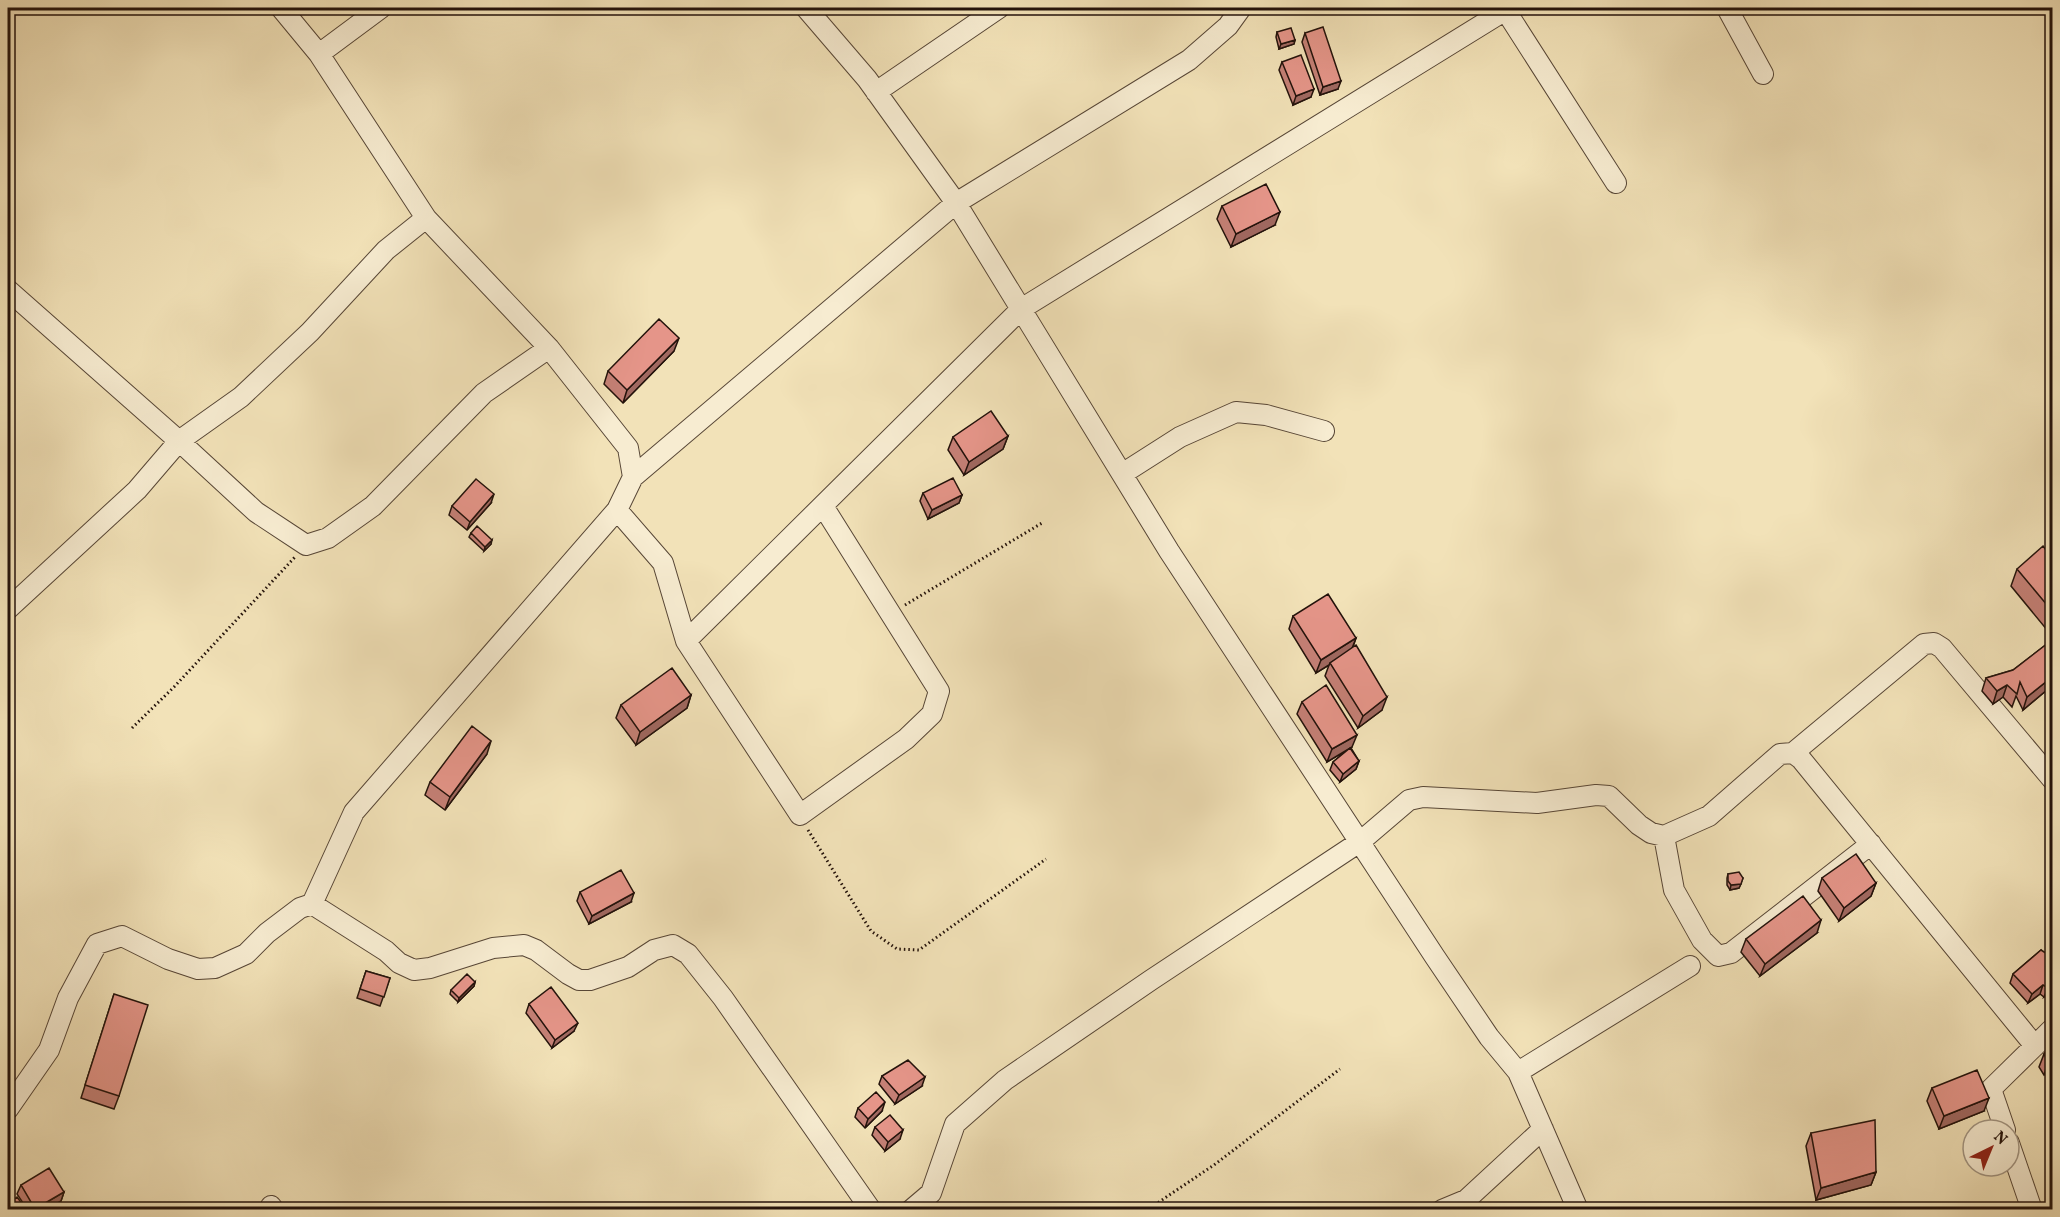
<svg xmlns="http://www.w3.org/2000/svg" width="2060" height="1217" font-family="Vollkorn,serif">
<rect width="100%" height="100%" fill="#f2e2b8"/>
<filter id="stains"><feTurbulence type="fractalNoise" baseFrequency=".00333" numOctaves="4"/><feColorMatrix values="0 0 0 0 .2 0 0 0 0 .09 0 0 0 0 .02 0 0 0 .5 -.17"/></filter>
<radialGradient id="worn" r=".72"><stop offset=".6" stop-color="#630" stop-opacity="0"/><stop offset="1" stop-color="#630" stop-opacity=".3"/></radialGradient>
<g fill="none" stroke-linecap="round" stroke-linejoin="round">
<defs>
<path id="minor" d="M281,8l38,46 107,164 123,130 79,100 5,29 -16,33 -263,302 -42,92
M806,8l61,71 89,124 213,348 266,406 54,80 29,35 60,138
M1504,8l112,175
M1727,8l36,66
M319,54l62,-46
M876,92l123,-84
M8,290l171,151 62,-44 69,-65 76,-82 40,-32
M1122,474l58,-37 56,-25 30,3 58,16
M633,477l323,-274 233,-143 39,-34 13,-18
M617,510l46,53 23,78 114,174 106,-76 26,-25 7,-23 -116,-185
M8,609l129,-119 42,-49 77,71 50,33 22,-7 45,-32 111,-113 65,-45
M686,641l335,-332 488,-301
M1793,753l131,-109 10,-1 8,5 110,131
M1664,836l10,54 28,50 16,16 13,-3 140,-109
M1518,1072l172,-106
M8,1109l41,-59 19,-52 29,-54 25,-8 46,23 30,10 17,-1 31,-14 21,-21 33,-25 12,-4 74,47 13,12 15,7 16,-2 63,-20 31,-3 12,5 32,24 11,6h11l38,-13 26,-17 19,-5 15,9 35,44 148,212
M2005,1130l-14,-41 61,-60
M2009,1143l23,67
M271,1206l3,4
M911,1210l20,-17 24,-69 50,-44 146,-100 210,-139 48,-41 14,-3 114,6 59,-8 13,1 30,29 12,8 13,3 45,-20 71,-62 13,-1 8,6 234,287
M1442,1210l24,-10 77,-71"/>
</defs>
<!-- minor casing -->
<use href="#minor" stroke="#574636" stroke-width="22"/>
<!-- path -->
<path stroke="#23120b" stroke-width="3" stroke-dasharray="1.5 3" stroke-linecap="butt" d="M905,605l137,-82
M132,728l42,-41 121,-130
M808,830l63,101 26,18 22,1 127,-91
M1147,1210l67,-45 126,-96"/>
<!-- minor -->
<use href="#minor" stroke="#f7ecd1" stroke-width="20"/>
</g>
<!-- wall -->
<path fill="#c58076" stroke="#23120b" stroke-width="1.5" d="M1277,32l18,8 -1,4 -15,5 -3,-12z
M1305,33l33,56 -18,6 -18,-53z
M1282,62l29,35 -18,8 -14,-35z
M1222,206l53,19 -44,22 -14,-28z
M674,351l-51,52 -19,-19 4,-13z
M1008,436l-5,13 -39,26 -16,-25 5,-13z
M923,493l39,2 -3,8 -31,16 -8,-18z
M491,503l-24,27 -18,-15 3,-9z
M471,533l20,11 -7,7 -15,-14z
M2052,558v78l-41,-50 6,-17z
M1293,616l63,22 -3,9 29,63 -24,18 -33,-52 4,-11 -13,8 -27,-44z
M2052,640v55l-4,-6 -25,21 -7,-14 -4,11 -9,-10 -10,7 -11,-13 4,-13 27,-8z
M691,695l-4,13 -51,37 -20,-27 5,-13z
M1302,702l50,45 -1,1 8,13 -3,8 -16,13 -10,-12 3,-8 14,-12 -20,12 -30,-48z
M487,754l-42,56 -20,-15 5,-13z
M1728,874l15,4 -4,10 -9,2 -3,-5v-7z
M1822,878l54,5 -5,13 -32,25 -21,-30z
M580,892l51,10 -42,22 -12,-23z
M1817,933l-57,43 -19,-24 5,-13z
M2041,950l11,41 -8,6 -4,-3 -12,9 -18,-20 3,-9z
M366,971l24,7 -10,28 -23,-8z
M475,982l-1,4 -16,16 -8,-8 1,-4z
M114,994l5,102 -5,13 -33,-11z
M529,1004l45,27 -22,17 -26,-35z
M2052,1046v26l-2,-3 -6,6 -5,-8 5,-13z
M882,1076l40,10 -27,18 -16,-20z
M1932,1088l52,23 -45,18 -12,-28z
M858,1108l24,3 -17,17 -10,-11z
M875,1127l25,12 -15,12 -13,-16z
M1811,1133l65,39 -5,13 -55,15 -10,-54z
M21,1185l43,7 -3,9 -14,8h-20l-10,-15z"/>
<!-- shaded-wall -->
<path fill="#a06860" stroke="#23120b" stroke-width="1.5" d="M1295,40l-1,4 -15,5 2,-5z
M1341,81l-3,8 -18,6 3,-8z
M1314,89l-3,8 -18,8 3,-9z
M1280,212l-5,13 -44,22 5,-13z
M679,338l-5,13 -51,52 4,-13z
M1008,436l-5,13 -39,26 5,-13z
M494,494l-3,9 -24,27 3,-8z
M962,495l-3,8 -31,16 4,-9z
M492,540l-1,4 -7,7 1,-4z
M1356,638l-5,13 -21,12 -1,2 -13,8 5,-13z
M2052,677l-4,12 -25,21 4,-13z
M2007,685l-4,12 -10,7 4,-13z
M691,695l-4,13 -51,37 4,-13z
M1387,697l-5,13 -24,18 5,-12z
M1357,735l-5,12 -25,15 5,-13z
M491,741l-4,13 -42,56 5,-13z
M1359,761l-3,8 -16,13 3,-8z
M1876,883l-5,13 -32,25 5,-13z
M1741,884l-2,4 -9,2 1,-5z
M634,893l-3,9 -42,22 3,-8z
M1821,920l-4,13 -57,43 5,-12z
M475,982l-1,4 -16,16 1,-4z
M2052,984v7l-8,6 4,-9z
M2043,985l-3,9 -12,9 4,-9z
M578,1023l-4,8 -22,17 3,-8z
M2052,1058v4l-2,7 -6,6 4,-13z
M925,1077l-3,9 -27,18 4,-9z
M1989,1098l-5,13 -45,18 5,-13z
M885,1102l-3,9 -17,17 3,-9z
M903,1130l-3,9 -15,12 3,-9z
M1876,1172l-5,13 -55,15 5,-12z
M64,1192l-3,9 -14,8h-12z"/>
<!-- building -->
<path fill="#e59589" stroke="#23120b" stroke-width="1.5" d="M1323,27l18,54 -18,6 -18,-54z
M1291,28l4,12 -14,4 -4,-12z
M1301,55l13,34 -18,7 -14,-34z
M1266,184l14,28 -44,22 -14,-28z
M659,319l20,19 -52,52 -19,-19z
M991,411l17,25 -39,26 -16,-25z
M953,478l9,17 -30,15 -9,-17z
M476,479l18,15 -24,28 -18,-16z
M477,526l15,14 -7,7 -14,-14z
M2043,546l9,12v53l-35,-42z
M1328,594l28,44 -35,22 -28,-44z
M2052,640v37l-25,20 -7,-15 -3,12 -10,-9 -10,6 -11,-13 27,-8z
M1356,645l31,52 -24,19 -33,-53z
M672,668l19,27 -51,37 -19,-27z
M1326,685l31,50 -25,14 -30,-47z
M472,726l19,15 -41,56 -20,-15z
M1350,748l9,13 -16,13 -10,-12z
M1856,854l20,29 -32,25 -22,-30z
M621,870l13,23 -42,23 -12,-24z
M1739,872l4,6 -2,6 -10,1 -3,-4v-7z
M1803,896l18,24 -56,44 -19,-25z
M2041,950l11,7v27l-4,4 -5,-3 -11,9 -19,-20z
M366,971l24,7 -6,19 -24,-8z
M467,974l8,8 -16,16 -8,-8z
M551,987l27,36 -23,17 -26,-36z
M114,994l34,11 -29,91 -34,-11z
M2052,1046v12l-4,4 -4,-8z
M908,1060l17,17 -26,18 -17,-19z
M1977,1070l12,28 -45,18 -12,-28z
M876,1092l9,10 -17,17 -10,-11z
M890,1115l13,15 -15,12 -13,-15z
M1875,1120l1,52 -55,16 -10,-55z
M49,1168l15,24 -29,17 -14,-24z
M17,1197l9,12h-18v-5z"/>
<!-- margin -->
<rect width="2060" height="1217" fill="none" stroke="#f2e2b8" stroke-width="30"/>
<rect x="9" y="9" width="2042" height="1199" fill="none" stroke="#23120b" stroke-width="3"/>
<rect x="15" y="15" width="2030" height="1187" fill="none" stroke="#23120b" stroke-width="1.5"/>
<!-- north arrow -->
<g transform="translate(1991 1148) rotate(43)"><circle r="28" fill="#f7ecd1" stroke="#a29582" stroke-width="1.5"/>
<path d="M0-4.5L10 22L0 15L-10 22Z" fill="#8f2418"/>
<text y="-9" font-size="16" font-weight="bold" text-anchor="middle" fill="#23120b">N</text>
</g>
<rect width="100%" height="100%" filter="url(#stains)"/>
<rect width="100%" height="100%" fill="url(#worn)"/>
</svg>
